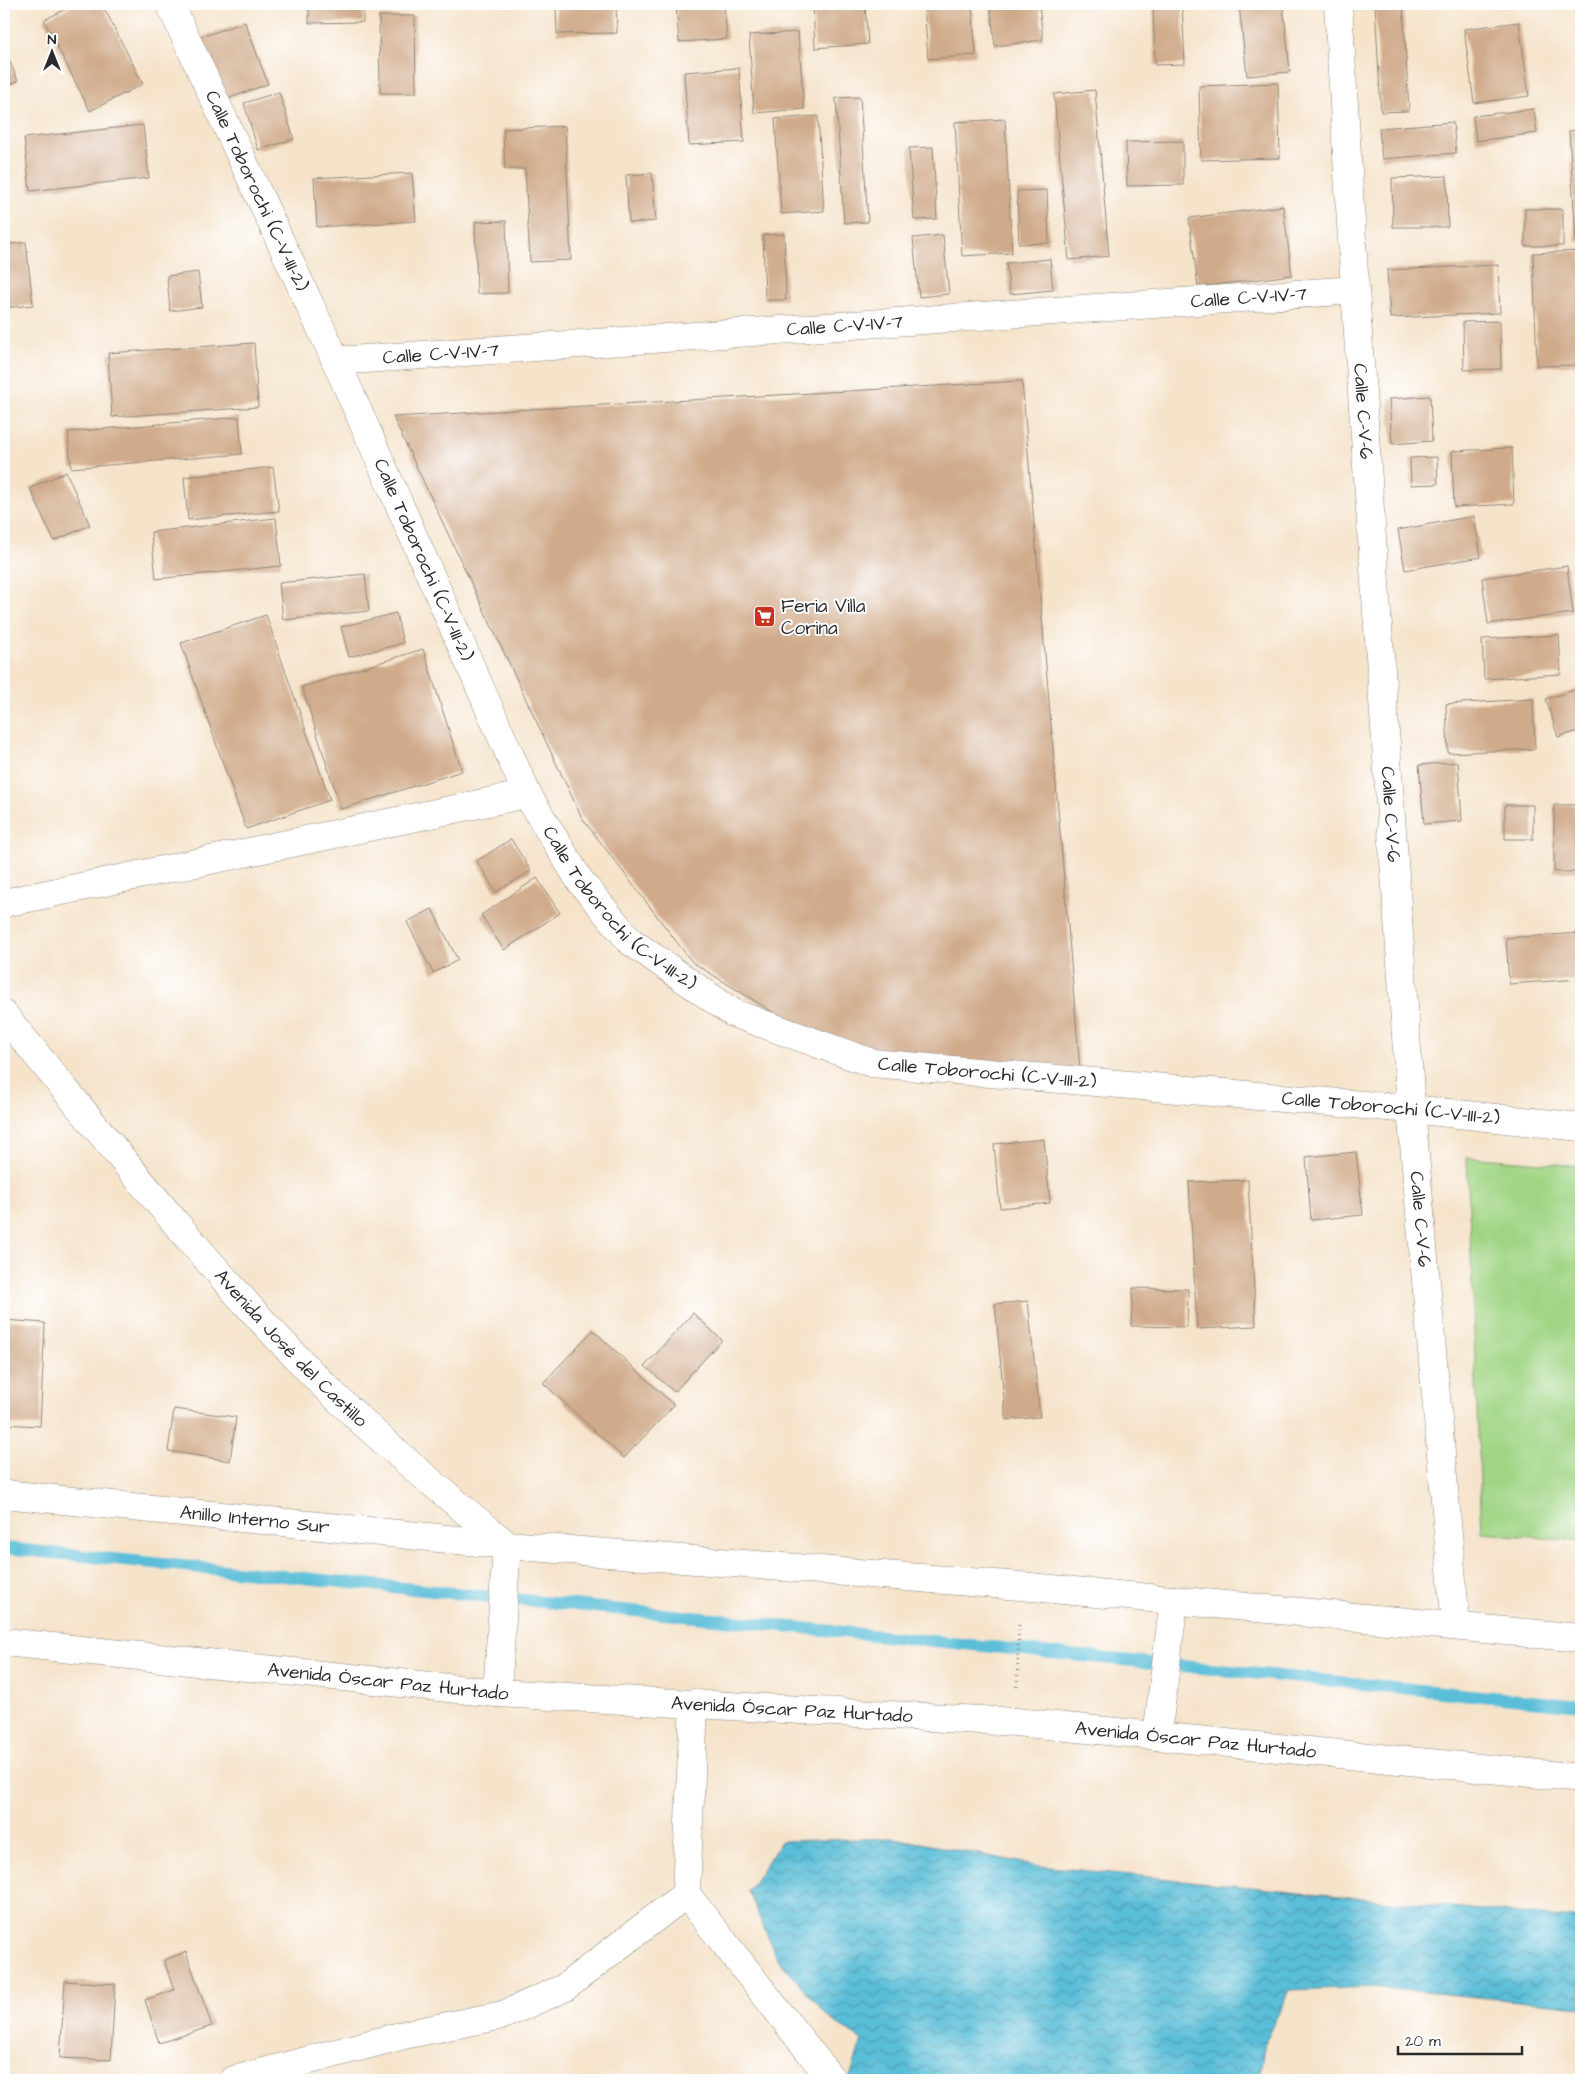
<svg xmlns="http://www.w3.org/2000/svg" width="1585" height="2084" font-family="'Architects Daughter',sans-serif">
<defs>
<pattern id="water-waves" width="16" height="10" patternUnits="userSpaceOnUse" patternTransform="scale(1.25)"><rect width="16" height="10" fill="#5abed8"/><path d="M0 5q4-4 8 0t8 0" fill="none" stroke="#4b9baf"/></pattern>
</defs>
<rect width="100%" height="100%" fill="#fff"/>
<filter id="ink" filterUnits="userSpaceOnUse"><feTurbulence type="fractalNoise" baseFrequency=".02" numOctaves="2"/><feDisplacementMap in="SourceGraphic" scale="10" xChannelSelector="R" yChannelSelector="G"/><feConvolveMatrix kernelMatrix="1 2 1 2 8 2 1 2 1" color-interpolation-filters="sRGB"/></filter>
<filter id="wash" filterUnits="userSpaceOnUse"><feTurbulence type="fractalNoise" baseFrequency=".0096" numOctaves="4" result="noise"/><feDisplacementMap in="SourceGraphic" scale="20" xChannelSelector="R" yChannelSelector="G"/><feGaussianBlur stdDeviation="1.12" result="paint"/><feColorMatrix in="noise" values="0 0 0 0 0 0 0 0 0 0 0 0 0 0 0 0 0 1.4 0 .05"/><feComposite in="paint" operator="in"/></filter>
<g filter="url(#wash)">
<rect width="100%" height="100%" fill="#f5e3ca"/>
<!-- pitch -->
<path fill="#a1d585" stroke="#668058" d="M1467,1157l114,9v375l-99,-8z"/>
<!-- water -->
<path fill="url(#water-waves)" stroke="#427482" d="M894,1838l146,28 541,54v87l-209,-20 -82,3 -25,51 -6,39h-410l13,-40 -32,-21 -53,-61 -29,-67 33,-50z"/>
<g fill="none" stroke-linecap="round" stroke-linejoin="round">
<!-- stream -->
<path stroke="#5abed8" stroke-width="12" d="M4,1548l1577,158"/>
</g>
<g id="blocks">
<!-- building -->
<path fill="#d0ab8b" d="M76,4h26l41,80 -53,27 -46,-91z
M309,4h54v18l-54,1z
M556,4h60l1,29 -60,1z
M676,4h48l3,35 -48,3z
M813,4h52l3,40 -53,4z
M924,4h48l4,51 -48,4z
M990,4h49l4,36 -48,6z
M1153,4h29l3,60 -30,1z
M1247,4h36l7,68 -43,4 -8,-71z
M1375,4h28l6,107 -28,1z
M1504,4h19l1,1 -20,2z
M379,16h36l1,77h-36z
M245,22l23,62 -44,16 -23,-63z
M1519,22l10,74 -55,7 -10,-74z
M798,32l6,77 -50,4 -5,-78z
M4,48l14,33 -14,6z
M739,68l5,74 -55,3 -5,-73z
M1278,83l2,75 -79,2 -2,-74z
M1095,90l14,166 -40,4 -15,-166z
M279,92l15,47 -36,11 -14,-47z
M860,97l8,125 -24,1 -8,-125z
M1534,109l3,24 -61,8 -3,-25z
M818,116l6,95 -43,3 -6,-95z
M1005,119l7,134 -50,3 -7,-134z
M1453,122l3,31 -74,6 -3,-31z
M143,125l6,53 -119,13 -6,-53z
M565,126l6,134 -41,2 -5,-93h-20l-2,-40z
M1581,130v111l-5,1 -7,-111z
M1183,141v44l-56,1 -1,-44z
M933,147l4,72 -23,1 -5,-72z
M412,173l4,48 -99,6 -3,-49z
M652,173l4,48 -27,2 -3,-48z
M1447,176l1,51h-55l-1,-49z
M1047,190l2,53 -30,1 -2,-53z
M1283,206l9,69 -94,12 -9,-69z
M1525,209h38v37h-38z
M506,221l2,72 -31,1 -2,-72z
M784,234l2,66h-21l-2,-65z
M943,235l6,59 -30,3 -6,-59z
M26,242l7,63 -29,3v-63z
M1581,251v114l-44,1 -4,-113z
M1050,259l3,31 -43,4 -4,-31z
M1498,265l2,48 -110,5 -3,-48z
M198,272l4,35 -32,4 -3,-35z
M1500,321l1,48 -37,1 -1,-48z
M254,343l4,64 -146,10 -4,-64z
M1022,381l59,700 -252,-34 -137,-85 -110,-144 -189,-401z
M1430,396l2,45 -40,3 -3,-45z
M239,417l3,37 -171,14 -3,-36z
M1512,448l2,56 -60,3 -2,-56z
M1437,457l1,27 -27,1 -1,-27z
M273,467l6,44 -91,9 -4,-43z
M66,472l24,53 -36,16 -24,-53z
M1474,516l7,41 -76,13 -7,-40z
M276,518l5,48 -125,13 -5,-47z
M1567,566l6,47 -85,11 -6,-46z
M365,574l4,37 -86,9 -4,-37z
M396,613l7,30 -54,14 -8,-30z
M266,615l64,185 -84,29 -65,-186z
M1559,635l2,39 -77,5 -2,-40z
M423,649l39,122 -121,38 -39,-122z
M1581,688v42l-23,7 -12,-38z
M1533,699l2,50 -87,4 -2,-49z
M1458,762l4,59 -38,3 -5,-59z
M1505,805h28v34h-28z
M1554,805h27v67h-27z
M511,839l20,32 -35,21 -19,-31z
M537,878l23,35 -56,37 -23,-35z
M432,909l26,51 -25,13 -26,-51z
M1581,933v46l-72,5 -3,-46z
M1044,1139l6,64 -50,5 -6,-64z
M1356,1152l7,63 -52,5 -5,-63z
M1248,1180l8,146 -59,3 -8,-147z
M1133,1288l55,1 -1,38 -56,-1z
M1028,1301l12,116 -34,3 -11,-116z
M693,1313l29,27 -48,52 -29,-26z
M4,1320l41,3 -5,103 -36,-2z
M593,1330l81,75 -50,53 -81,-75z
M174,1409l62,8 -6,44 -62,-10z
M186,1952l26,74 -53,17 -14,-43 29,-10 -10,-30z
M65,1981l50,3 -4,76 -51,-2z"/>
</g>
</g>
<g filter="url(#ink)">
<use href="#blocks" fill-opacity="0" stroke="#90877a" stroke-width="1"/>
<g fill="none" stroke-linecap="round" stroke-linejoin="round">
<defs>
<g id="minor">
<path id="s1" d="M170,4l166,357 191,433 53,87 50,60 103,72 139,50 539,46 170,18"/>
<path id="s2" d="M1338,4l17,286 56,819 45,517"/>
<path id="s3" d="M336,361l1019,-71"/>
<path d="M4,903l523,-109"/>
<path id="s4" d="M4,1494l503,51 513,41 561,52"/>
<path d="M1157,1736l17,-136"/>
</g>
<path id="tertiary" d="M694,1703l-8,191 146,186
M234,2080l174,-46 95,-19 61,-27 122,-94"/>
<g id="secondary">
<path id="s5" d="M4,1015c96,116 190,236 294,344 65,68 137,127 209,186l-10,148"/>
</g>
<g id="trunk">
<path id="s6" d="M4,1642l493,51 519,29 565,56"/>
</g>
</defs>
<!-- minor casing -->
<use href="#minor" stroke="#90877a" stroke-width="29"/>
<!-- tertiary casing -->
<use href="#tertiary" stroke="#90877a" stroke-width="29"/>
<!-- secondary casing -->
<use href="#secondary" stroke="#90877a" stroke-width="29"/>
<!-- trunk casing -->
<use href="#trunk" stroke="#90877a" stroke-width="29"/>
<!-- path -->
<path stroke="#90877a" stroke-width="3" stroke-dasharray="1 4" stroke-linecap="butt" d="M1017,1686l2,-64"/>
<!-- minor -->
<use href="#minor" stroke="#fff" stroke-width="28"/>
<!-- tertiary -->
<use href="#tertiary" stroke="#fff" stroke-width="28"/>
<!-- secondary -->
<use href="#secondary" stroke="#fff" stroke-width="28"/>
<!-- trunk -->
<use href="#trunk" stroke="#fff" stroke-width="28"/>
</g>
</g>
<!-- icons -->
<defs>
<symbol id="supermarket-square" viewBox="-11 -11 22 22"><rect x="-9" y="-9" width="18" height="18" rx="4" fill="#c8321e" stroke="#fff"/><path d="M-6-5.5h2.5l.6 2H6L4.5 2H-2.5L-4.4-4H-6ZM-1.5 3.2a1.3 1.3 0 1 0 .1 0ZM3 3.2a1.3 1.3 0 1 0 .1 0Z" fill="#fff"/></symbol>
</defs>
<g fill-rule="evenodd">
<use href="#supermarket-square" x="752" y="604" width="25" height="25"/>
</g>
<g text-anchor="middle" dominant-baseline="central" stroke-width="4" stroke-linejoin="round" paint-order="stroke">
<!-- street labels -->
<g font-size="19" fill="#2b2b2b" stroke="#fff">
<text stroke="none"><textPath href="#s1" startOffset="206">Calle Toborochi (C-V-III-2)</textPath></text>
<text stroke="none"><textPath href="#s3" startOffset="915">Calle C-V-IV-7</textPath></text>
<text stroke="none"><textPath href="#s3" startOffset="510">Calle C-V-IV-7</textPath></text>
<text stroke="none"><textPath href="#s3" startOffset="105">Calle C-V-IV-7</textPath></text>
<text stroke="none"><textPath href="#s2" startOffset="408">Calle C-V-6</textPath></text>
<text stroke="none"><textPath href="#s1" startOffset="611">Calle Toborochi (C-V-III-2)</textPath></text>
<text stroke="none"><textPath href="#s2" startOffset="812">Calle C-V-6</textPath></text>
<text stroke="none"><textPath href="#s1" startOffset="1016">Calle Toborochi (C-V-III-2)</textPath></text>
<text stroke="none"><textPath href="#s1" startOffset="1436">Calle Toborochi (C-V-III-2)</textPath></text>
<text stroke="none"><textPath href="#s1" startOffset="1841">Calle Toborochi (C-V-III-2)</textPath></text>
<text stroke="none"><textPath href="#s2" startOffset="1218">Calle C-V-6</textPath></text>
<text stroke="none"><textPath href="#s5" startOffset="440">Avenida José del Castillo</textPath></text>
<text stroke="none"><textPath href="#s4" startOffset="252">Anillo Interno Sur</textPath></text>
<text stroke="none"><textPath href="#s6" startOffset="386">Avenida Óscar Paz Hurtado</textPath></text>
<text stroke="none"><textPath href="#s6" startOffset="791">Avenida Óscar Paz Hurtado</textPath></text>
<text stroke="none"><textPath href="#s6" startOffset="1196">Avenida Óscar Paz Hurtado</textPath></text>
</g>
<!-- poi labels -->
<g font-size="19" fill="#2b2b2b" stroke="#fff" text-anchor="start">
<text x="781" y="606">Feria Villa<tspan x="781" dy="22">Corina</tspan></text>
</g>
</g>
<!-- margin -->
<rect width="1585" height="2084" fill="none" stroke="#fff" stroke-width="20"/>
<!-- north arrow -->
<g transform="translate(52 52)" stroke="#ffffff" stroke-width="4" paint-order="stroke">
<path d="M0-4L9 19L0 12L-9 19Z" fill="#2b2b2b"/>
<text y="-8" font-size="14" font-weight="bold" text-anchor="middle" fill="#2b2b2b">N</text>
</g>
<!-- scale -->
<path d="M1398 2046v8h124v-8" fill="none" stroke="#2b2b2b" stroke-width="2.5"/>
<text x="1405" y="2046" font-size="15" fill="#2b2b2b" stroke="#ffffff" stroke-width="4" paint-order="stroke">20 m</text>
</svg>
